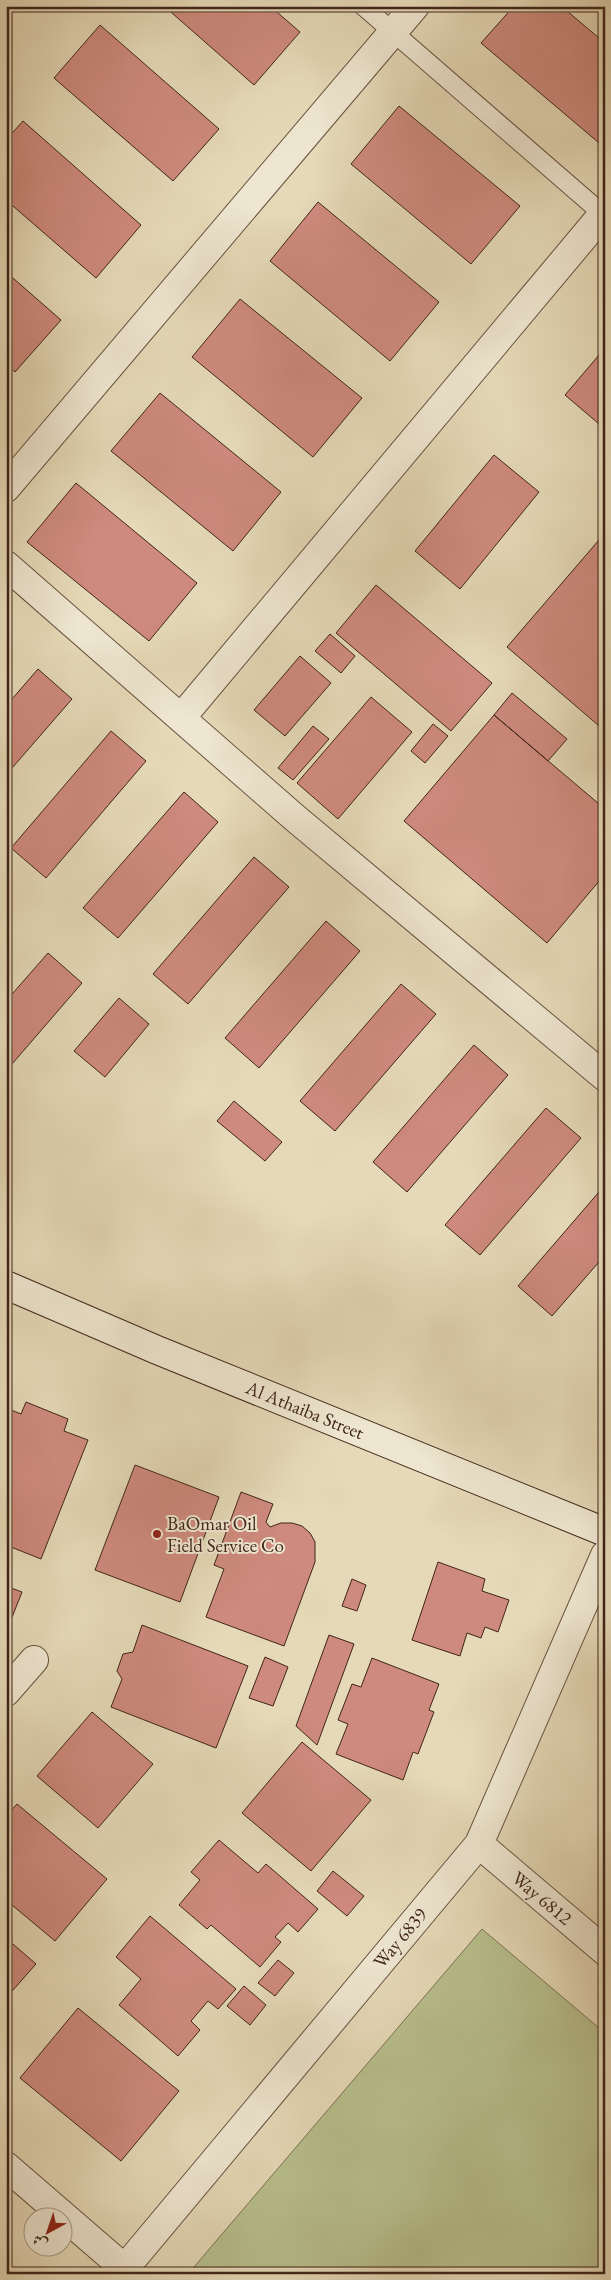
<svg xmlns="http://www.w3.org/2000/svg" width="611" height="2280" font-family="'EB Garamond',Amiri,serif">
<rect width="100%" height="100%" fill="#e5d9b7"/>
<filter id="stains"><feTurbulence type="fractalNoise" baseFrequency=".004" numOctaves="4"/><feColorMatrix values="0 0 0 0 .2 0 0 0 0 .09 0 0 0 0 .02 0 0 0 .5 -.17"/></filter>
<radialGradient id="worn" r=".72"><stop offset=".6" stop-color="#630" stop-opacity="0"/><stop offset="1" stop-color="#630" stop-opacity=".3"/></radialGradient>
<!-- green -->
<path fill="#b7be8c" stroke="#7c7253" d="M482,1929l123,104v241h-417z"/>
<!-- building -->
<path fill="#ce8a7d" stroke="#40251a" d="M164,6h106l30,26 -46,53z
M514,6h47l44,37v105l-124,-105z
M100,25l119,104 -46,52 -119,-103z
M399,106l121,100 -49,58 -120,-100z
M23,121l118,104 -45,53 -90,-78v-60z
M318,202l121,100 -49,59 -120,-100z
M6,272l55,48 -46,52 -9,-8z
M240,299l122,99 -49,59 -121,-100z
M605,348v81l-40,-34z
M160,393l121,99 -48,59 -122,-100z
M494,455l45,37 -79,97 -45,-38z
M76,483l121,100 -48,58 -122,-99z
M605,533v198l-98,-84z
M376,585l116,98 -41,48 -115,-98z
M330,634l25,22 -14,17 -26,-22z
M300,656l31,27 -46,53 -31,-26z
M38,669l34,30 -66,76v-69z
M512,693l55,46 -19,22 -54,-46z
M371,697l41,35 -74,87 -41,-36z
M494,715l111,94v65l-58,69 -143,-122z
M433,724l15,12 -23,27 -14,-12z
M313,726l16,13 -36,41 -15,-12z
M111,731l35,30 -100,117 -35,-30z
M184,792l34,30 -100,116 -35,-30z
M254,857l35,30 -101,117 -35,-30z
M326,921l34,30 -101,117 -34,-30z
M48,953l34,30 -76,88v-70z
M401,984l35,30 -101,117 -35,-30z
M119,998l30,26 -44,53 -31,-26z
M474,1045l34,30 -101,117 -34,-30z
M234,1101l48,41 -17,19 -48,-40z
M546,1108l35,30 -101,117 -35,-30z
M605,1185v70l-53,61 -34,-30z
M26,1402l42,17 -4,12 24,9 -47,119 -35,-14v-137l15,6z
M135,1465l84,32 -39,105 -85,-32z
M241,1492l32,12 -7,18 4,5 11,-4h11l10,3 8,7 5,9v20l-31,84 -78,-29 18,-48 -10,-4z
M438,1562l47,17 -3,12 27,9 -11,32 -13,-5 -4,11 -14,-5 -7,23 -48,-16z
M352,1579l14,6 -9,26 -15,-5z
M6,1586l16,6 -13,33 -3,-1z
M142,1625l106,41 -32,82 -105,-41 11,-28 -5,-8 6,-17 10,-2z
M329,1635l25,9 -37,101 -21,-19z
M265,1657l23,10 -15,39 -24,-8z
M372,1658l67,26 -10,26 5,2 -16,42 -5,-2 -10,28 -67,-26 12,-30 -10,-4 14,-36 9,3z
M92,1712l61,52 -55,64 -61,-52z
M302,1742l69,58 -60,71 -69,-58z
M17,1804l90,75 -52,62 -49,-41v-84z
M219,1840l39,33 8,-9 52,45 -20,23 -10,-9 -13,14 6,5 -21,25 -49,-42 -4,4 -28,-24 21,-25 -9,-8z
M333,1871l31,25 -17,20 -30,-25z
M150,1916l86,73 -18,20 -10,-8 -17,20 9,9 -22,26 -59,-51 22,-26 -25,-22z
M6,1938l30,26 -30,34z
M278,1960l16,13 -19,23 -17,-13z
M244,1986l22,19 -16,20 -23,-19z
M78,2008l101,83 -58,70 -101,-83z"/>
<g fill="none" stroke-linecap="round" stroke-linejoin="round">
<defs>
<path id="lane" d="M363,6l242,210"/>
<path id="street" d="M6,488l409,-482
M6,565l289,253 310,259
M181,718l422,-504
M6,1692l28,-32
M479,1844l126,107
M6,2166l118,102
M120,2274l359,-430 126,-289"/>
<path id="secondary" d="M6,1285l151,65 448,182"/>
</defs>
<!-- lane casing -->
<use href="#lane" stroke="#695241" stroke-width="20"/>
<!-- street casing -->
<use href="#street" stroke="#695241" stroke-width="30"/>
<!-- secondary casing -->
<use href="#secondary" stroke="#40251a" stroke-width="30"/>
<!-- lane -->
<use href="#lane" stroke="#eee6d0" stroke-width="18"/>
<!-- street -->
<use href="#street" stroke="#eee6d0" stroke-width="28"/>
<!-- secondary -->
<use href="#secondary" stroke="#eee6d0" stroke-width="28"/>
</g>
<!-- markers -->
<circle fill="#8f2418" stroke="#eee6d0" stroke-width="2" cx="157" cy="1534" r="5"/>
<g text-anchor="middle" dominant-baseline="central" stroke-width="4" stroke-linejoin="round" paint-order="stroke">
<!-- street labels -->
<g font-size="19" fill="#40251a" stroke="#eee6d0">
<text transform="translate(305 1410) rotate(22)">Al Athaiba Street</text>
<text transform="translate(542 1898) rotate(40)">Way 6812</text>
<text transform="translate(400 1938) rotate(-50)">Way 6839</text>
</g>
<!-- poi labels -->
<g font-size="19" fill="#40251a" stroke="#eee6d0" text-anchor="start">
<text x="167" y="1523">BaOmar Oil<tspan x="167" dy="22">Field Service Co</tspan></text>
</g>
</g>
<!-- margin -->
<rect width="611" height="2280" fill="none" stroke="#e5d9b7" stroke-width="25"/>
<rect x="8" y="8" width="596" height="2265" fill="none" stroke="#40251a" stroke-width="2.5"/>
<rect x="12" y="12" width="586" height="2255" fill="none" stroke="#40251a"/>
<!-- north arrow -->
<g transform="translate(48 2232) rotate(220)"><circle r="24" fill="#eee6d0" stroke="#a89987"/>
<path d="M0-4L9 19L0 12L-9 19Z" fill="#8f2418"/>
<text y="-8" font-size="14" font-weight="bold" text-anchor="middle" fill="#40251a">ش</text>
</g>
<rect width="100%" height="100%" filter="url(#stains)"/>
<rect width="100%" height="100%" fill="url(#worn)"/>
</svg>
